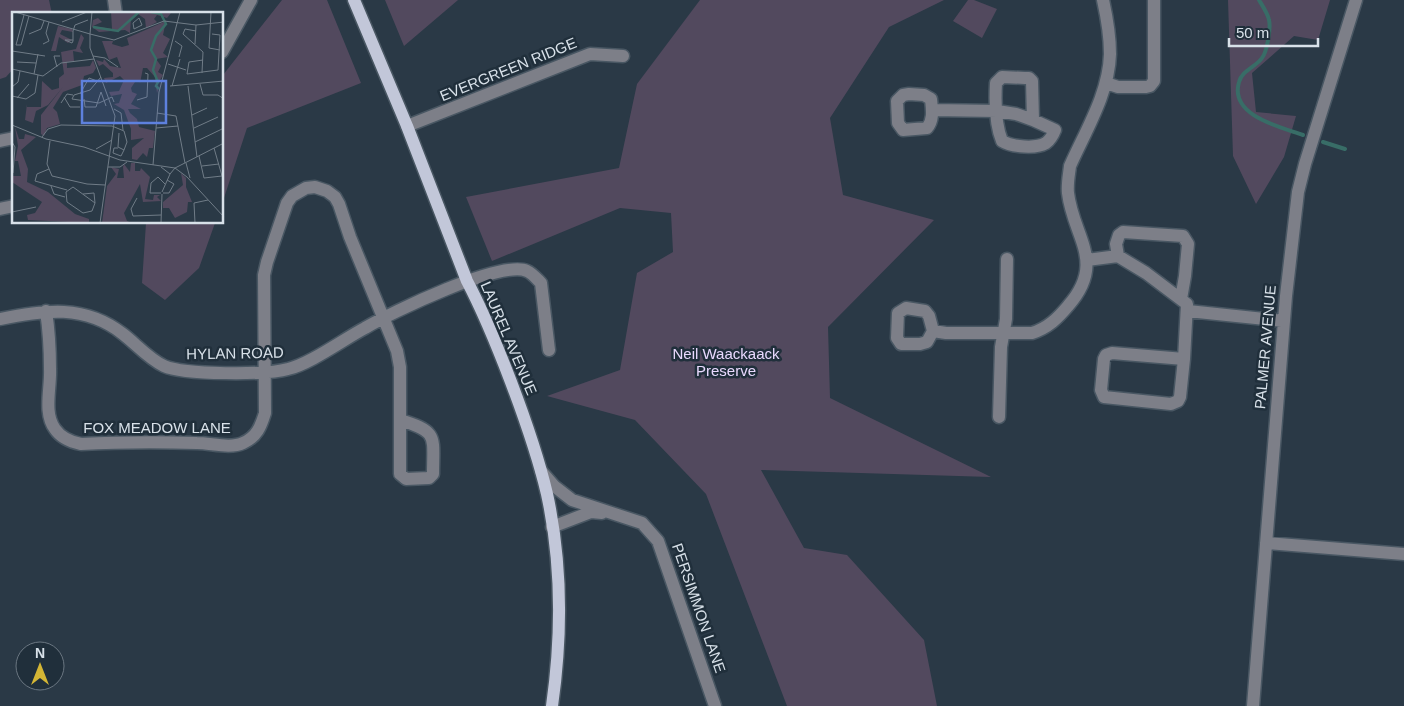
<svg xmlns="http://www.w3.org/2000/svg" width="1404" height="706" font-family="Helvetica,sans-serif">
<rect width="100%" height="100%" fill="#2a3946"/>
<!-- green -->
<path fill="#52495e" d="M0,0h49l3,14h-38v54l-8,9 -6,2z
M282,0h45l34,83 -114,45 -24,73v-126z
M385,0h73l-54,46z
M700,0h244l-55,27 -59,91 13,77 91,25 -106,107 2,71 161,79 -230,-7 43,78 43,7 77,85 13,66h-150l-81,-212 -71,-74 -88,-24 73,-26 17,-97 36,-21 -2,-39 -51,-5 -128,53 -26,-64 153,-29 18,-84z
M968,0h6l23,9 -15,29 -29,-17z
M1228,0h102l-12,40 -24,-4 -42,37 4,39 40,4 -12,41 -28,47 -23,-48z
M146,223h69l-16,45 -34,32 -23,-17z"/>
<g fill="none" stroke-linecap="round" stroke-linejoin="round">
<!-- stream -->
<path stroke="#386d67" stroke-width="4" d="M1259,0c3,5 9,14 10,20 2,8 -2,32 -7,38 -6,9 -20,12 -23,24 -10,34 42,45 64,53
M1323,142l22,7"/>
<defs>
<path id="minor" d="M114,0l2,14
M222,52l29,-52
M1106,83l12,4h28l4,-1 4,-5v-81
M909,94l15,1 7,4c1,10 3,21 -4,29l-24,2 -5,-7 -1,-22 6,-6z
M932,110l65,1 19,3 17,6 22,10c-2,5 -5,10 -9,13 -10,6 -34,4 -44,-2 -7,-17 -7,-40 -6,-58l6,-6 23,1h4l3,3 1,39
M407,126l183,-72 33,2
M0,141l14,-3
M0,209l14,-3
M1118,256l-2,-12 3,-9 4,-3 60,4 5,8 -3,32 -4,23
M1087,260l31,-4 28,17 41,31 -3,55
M906,308l19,3 4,5 4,15 -6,11 -7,2h-19l-4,-6 1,-25z
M46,311c3,20 4,38 4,58 1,19 -7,44 5,60 6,9 16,13 26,15 39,-2 78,-2 116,-1 14,0 33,6 46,0 14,-6 18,-17 22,-30l-1,-138 3,-13 20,-59 5,-7 14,-8 9,-1 12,4 8,6 4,7 11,33 47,114 3,16v53
M1188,311l96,10
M0,319c44,-9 85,-15 123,15 13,10 26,25 41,32 20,9 103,9 124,3 22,-5 56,-30 77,-41 25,-15 137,-69 162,-57 5,2 10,8 14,12l8,67
M933,331l13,2h86c16,-5 26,-15 36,-27 39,-44 5,-69 0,-113 -1,-9 1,-18 2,-27 16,-36 39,-73 40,-112 0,-19 -3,-36 -7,-54
M1112,353l72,6 -4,38 -2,4 -7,3 -67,-7 -3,-7 3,-31 2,-4z
M999,417l2,-70 5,-28 1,-60
M400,420c39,12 33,16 33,54l-4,4 -23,1 -6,-5z
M541,471l13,15 18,14 70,23 16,18 57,165
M552,527l39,-15 11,1
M1266,543l138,11
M1253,706l33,-410 12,-104 7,-28 51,-164"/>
<path id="major" d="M354,0l53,126 60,155c17,32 31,67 44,101 14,37 27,74 36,112 15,69 15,142 5,212"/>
</defs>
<!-- minor casing -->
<use href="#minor" stroke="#495763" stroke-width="15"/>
<!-- major casing -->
<use href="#major" stroke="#495763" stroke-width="15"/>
<!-- minor -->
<use href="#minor" stroke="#7d7f88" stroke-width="12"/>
<!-- major -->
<use href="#major" stroke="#c2c7d9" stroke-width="12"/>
</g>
<g text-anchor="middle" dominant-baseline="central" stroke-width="5" stroke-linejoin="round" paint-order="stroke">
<!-- street labels -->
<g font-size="15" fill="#d8e1e9" stroke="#202f3b">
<text transform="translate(508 69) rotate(-22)">EVERGREEN RIDGE</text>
<text transform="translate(509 338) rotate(67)">LAUREL AVENUE</text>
<text transform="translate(1265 347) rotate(-85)">PALMER AVENUE</text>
<text transform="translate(235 353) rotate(-1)">HYLAN ROAD</text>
<text x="157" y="427">FOX MEADOW LANE</text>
<text transform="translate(699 608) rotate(71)">PERSIMMON LANE</text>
</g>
<!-- park labels -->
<g font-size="15" fill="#e9d9fe" stroke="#202f3b">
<text x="726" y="353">Neil Waackaack<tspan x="726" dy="17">Preserve</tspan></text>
</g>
</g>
<!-- overview -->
<g transform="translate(12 12)">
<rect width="211" height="211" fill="#2a3946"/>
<path d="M99,0h60v1l-4,5 -10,-3 -3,4 3,3 -11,6 -1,-9 -7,-5 -7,4 -1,15 -5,-3 -26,2 -7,-5 1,-7 5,-2 4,4 -9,4 19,3zM154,9l-3,14 7,4 -7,14 5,4 -12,2 5,7 -3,6 5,3 -6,10 1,5 -1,3 -2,-16 -8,-9h-4l-3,15 -1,-3 -4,2 -4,6 1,4 5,2 -6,10 10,5h-13l2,4 7,6 2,8 16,4 -2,17h-4l-2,9 -4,-4 -6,7 -5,-1v-11l12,-10 -13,2v-11l-7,-19 -10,-6 5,-1 3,-9 -11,2 -2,-4 10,-1 5,-11 -4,-4 -14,7 -2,-5 9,-1v-4l-10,-9 -4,2 -3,-6 7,2 1,-3 6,7 11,2 -4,-11 -8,3 -7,-19h11l-1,3 10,3 7,-2 -2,-7zM46,14l14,3 1,3 -11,-2 -2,4 12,6 -4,3 -9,-6 -3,14h-5zM69,22l3,4 -4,10 3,5 -10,-2 1,10 -7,1v6l23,-2 3,-6 3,8 -3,5 -9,3 -2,9 -19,7 -10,16 4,4 3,12 -13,4 -3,8 -3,-2v-19l22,-28 -15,18 -12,6 -3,12 -8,-3 2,-16v3h14l1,-26 10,9 7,-2v-10l5,-4 -3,-22 15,-3zM3,115l4,12h5l1,-5 11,3 -15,13 7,19 -1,13 21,10 27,22 14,5v4l-61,-3 -1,-5 8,-2 7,-11 -30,-20v-6h9l-3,-15h-3l3,-15zM119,151h4v8h5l1,-3 9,9 -5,22 8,1 1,-5h6l-3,2 4,4 -18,1 -3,-18 -16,29 3,8 5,2h-30l5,-37 9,-12 -5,-7 8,2 -2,9h7l-1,-11 1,-3 6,8zM169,161l5,5v9l6,15h-4l-1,10 -12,6 -6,-10h-6v-6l20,-17z" fill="#52495e"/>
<path fill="none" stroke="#386d67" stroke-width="2.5" d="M139,0l10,2 5,10 -10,12 -5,14 5,9 -3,11 5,12 -2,4 3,3M81,15l25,4 21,-19"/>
<path fill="none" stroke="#707c87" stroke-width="1" d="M3,0l75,22v14l25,68 -15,107M80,0l-2,22 24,6 50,-19 32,4 28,-3M199,0l-2,36 11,2M12,3l-8,30h5l8,-29M127,6l3,7 -8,4 -1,-6zM50,10l25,-10M184,19l-11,-2 -2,5 20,18 -1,21M17,22l12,-5 3,-8M61,28h-8l7,3 1,-2v-10l2,-6 13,-5M163,29l7,5 -3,11M31,32l6,-3 -3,-8 3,-11M183,32l1,-19M0,39l33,5M81,44l12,2 13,9M191,48l-14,2 -2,12 31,-4 2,-35 -8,-1M5,50l19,1M156,52l18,6M45,55l-3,-11h6M0,57l31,7 18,-13 33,-4M22,62l4,-20M89,65l-11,13 -16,5 -2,4 27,4 13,-6 2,5M188,72l3,11h15l6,4M158,74l54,-5M160,74l8,-27M176,74l9,71M0,75l6,-5 2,-11M68,82l9,-16 8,3M0,84l14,3 9,-6 3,-18M52,85l6,10h10M5,86l12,-14M72,87l1,8h11l5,-15 5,14M125,88l10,-3 1,-23 -3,-1M49,91l6,-9 6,1M102,97l7,4 2,17M145,101l19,3 9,47M180,103l15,-7M0,113l34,14 38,8 36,13 55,8 12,9 37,40M144,116l22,-2M182,116l24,-11M30,125l6,-8 13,-4 51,1 12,5 3,11 -3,8 -6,-3 1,-14M38,129l-3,23 5,12 35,8 18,1M0,130l3,5 -2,26M183,130l27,-13M106,136h-4l-1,5 8,3 3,-6M202,136l8,28M84,137l16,-9M187,144l5,22 18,-2M174,151l4,15M141,153l6,-73 21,-80M190,154l17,-2M96,155h12l7,-5M149,155l9,7 5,-6M163,156l49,-25M37,157l-12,5 -2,7 32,9M39,174l3,8 11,3M61,175l22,16 -3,8 -9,2 -16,-11 -1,-10zM150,180l8,-18M149,181h-11l1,-10 7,-6 7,7M151,181h6l5,-9 -7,-4M71,182l11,-1 1,10M125,186l-6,11 2,7 28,-1M0,200l24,-5M149,211l1,-29M183,211l-1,-20 14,-3"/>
<path fill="#5e81de" fill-opacity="0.15" stroke="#5e81de" stroke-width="2.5" d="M70,69h84v42h-84z"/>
<rect width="211" height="211" fill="none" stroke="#d8e1e9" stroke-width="2.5"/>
</g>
<!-- north arrow -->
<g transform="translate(40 666)"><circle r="24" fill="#202f3b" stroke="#6a7681"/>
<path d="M0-4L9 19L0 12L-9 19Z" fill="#d4b635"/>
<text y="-8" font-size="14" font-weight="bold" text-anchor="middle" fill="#d8e1e9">N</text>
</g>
<!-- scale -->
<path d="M1229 38v8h89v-8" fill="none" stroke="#d8e1e9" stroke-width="2.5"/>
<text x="1236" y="38" font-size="15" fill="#d8e1e9" stroke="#202f3b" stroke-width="4" paint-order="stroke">50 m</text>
</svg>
